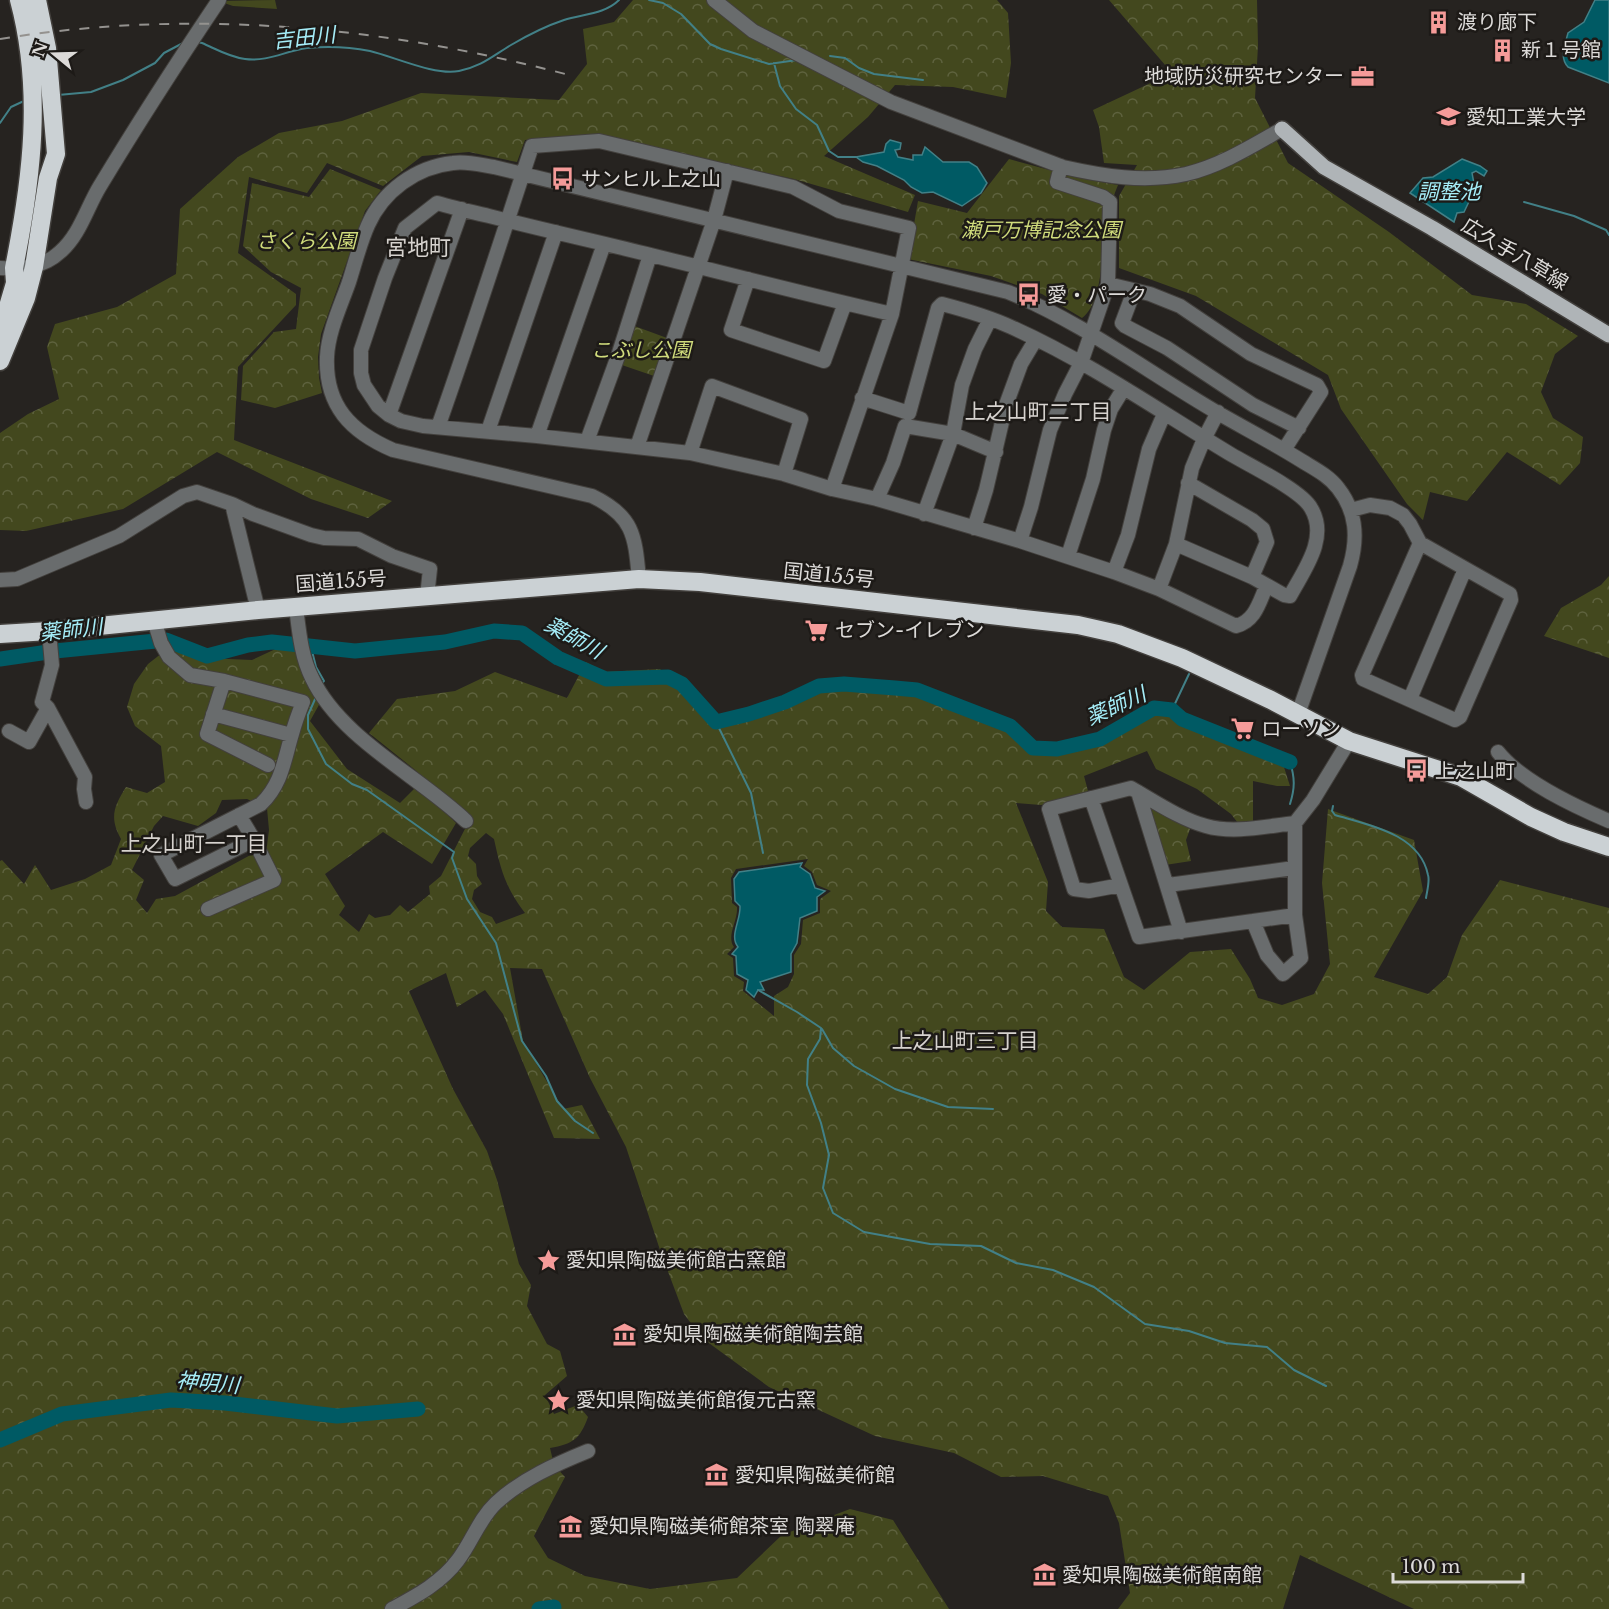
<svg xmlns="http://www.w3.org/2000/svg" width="1609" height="1609" font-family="'Libre Baskerville','Noto Sans JP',serif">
<defs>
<pattern id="forest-crowns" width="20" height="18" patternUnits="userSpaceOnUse" patternTransform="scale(1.5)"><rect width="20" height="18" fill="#43481e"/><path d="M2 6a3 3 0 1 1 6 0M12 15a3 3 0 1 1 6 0" fill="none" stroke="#5e623e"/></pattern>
</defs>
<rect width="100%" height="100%" fill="#262320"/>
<!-- green -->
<path fill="#43481e" d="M275,0l2,9 -44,-3 -15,-5z"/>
<!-- forest -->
<path fill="url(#forest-crowns)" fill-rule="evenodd" d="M633,0h364l11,13 3,50 -5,35 -53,-11 -58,-2 -27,32 -44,39 91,39 -7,17 -114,-33 -198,-43 -71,4 -8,22 -48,-10 -47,4 -39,30 -56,-23 -20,30 -58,-16 -11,76 58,41v11l-58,62 -4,73 158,61 -24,17 -57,-19 -94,-47 -94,57 -97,22 -26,-1v-97l28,-19 31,-15 -12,-52 8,-23 62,-17 59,-33 4,-65 58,-52 41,-24 63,-12 79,-28 138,7 28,-36 -4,-35 31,-7z
M1109,0h148l1,46 -3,52 33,65 101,69 83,63 54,9 52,32 -23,18 -14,38 12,26 30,19 -3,26 -20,22 -53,-33 -40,49 -37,-9 -7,28 -16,-16 -66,-95 -13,-34 -132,-79 -77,-28v-72l18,-31 -33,-2 -5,-36 -6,-17 79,-37z
M1009,159l70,19 39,7 -4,10 -10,8c-1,28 2,98 -22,115l-40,-24 -51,-18 -83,-17 10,-58 49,12z
M330,169l51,21 -16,21 -44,123 -3,23 1,21 3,15 -47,15 -34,-8 2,-34 31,-34 22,-3 5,-41 -30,-16 -28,-26 9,-63 57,14z
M629,324l38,14 -13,38 -38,-13z
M1609,576v82l-65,-22 17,-28 40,-23z
M295,640l25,63 -10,18 37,48 53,34 17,-17 39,37 -24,41 -49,-32 -58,42 20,32 -6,9 20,17 10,-18 6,4 15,-3 10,-10 8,7 22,-18 -1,-8 12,-10 29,-57 -56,-50 -45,-36 28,-34 58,-8 40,-19 72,26 19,-36 18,10 56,-3 23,22 31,33 34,-3 66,-29 27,-3 72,6 21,7 73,26 24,23 29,2 52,-15 39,-25 26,-7 17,13 8,13 81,32 7,22h-13l-24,-5v40l-15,2 -7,-9 -34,-25 -41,-20 -9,-18 -63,25 4,15 -2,5 -45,9 -25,-2 32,79 -2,29 16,16 42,2 20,48 20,13 46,-38 41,-3 19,30 8,19 24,7 32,-11 16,-30 -8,-81 6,-74 86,31 9,51 -49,86 54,17 19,-17 15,-42 38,-55 109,28v701h-195l-114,-54 -17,54h-165l12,-16 -11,-70 -11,-27 -65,-20 -42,1 -47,-24 -79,-17 -106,-49 -67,-49 -18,-24 -23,-61 -35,-106 -36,-69 -48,-109 -32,-1 13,73 40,68 19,-4 18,34 -46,-1 -51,-124 -18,-24 -28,17 -11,-34 -37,18 44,98 34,62 10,29 22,84 12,21 -4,21 20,38 13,7 7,25 -22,19 9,19 24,-9 10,12c-8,22 -15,27 -38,31l4,17 11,12 -31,59 14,22 37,18 65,13 87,-11 45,-43 68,-26 43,11 56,89h-949v-748l2,-1 22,24 11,-19 16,25 34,-11 26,-14 10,-26c-12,-21 -7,-33 5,-52l21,6 18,-11 -4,-36 -26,-20 -8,-19 7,-23 14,-20 23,-18 32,12 49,2zM247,799l20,9 2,22 -2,16 -92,50 -19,3 -9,14 -11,-13 8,-20 -12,-10 22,-44 9,-10 35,10 18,-13 6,-13zM486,833l8,6c7,32 11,47 31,74l-29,11 -4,-7 -12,-5 -8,-13 2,-9 8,-6 -5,-8 -1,-12 -8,-8 2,-8zM808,859l-4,7 8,6 5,13 14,6 -11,8v14l-17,7 -2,24 -7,11v19l-6,13 -14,9v20l-31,-25 1,-9 -10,-6 -1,-18 -6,-4 7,-7c-8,-11 4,-26 3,-40l-5,-4 -1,-25 5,-9z
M1150,803l42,21 -6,16 5,21 -26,4 -20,-58z"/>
<!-- water -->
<path fill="#005a64" stroke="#428087" stroke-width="1.5" d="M1595,0h14v83l-41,-16c-9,-10 -3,-22 0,-34l16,-11z
M890,140l11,3 -1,6 -5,1 3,7 15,3v-5h9l3,-8 18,15h26l8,5 10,16 -6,10 -19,13 -29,-14 -11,1 -11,-6 -7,-7 -27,-14 -14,-4 -7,-5 28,-5 2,-8z
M1462,159l18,7 7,5 -3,5 -8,-5 -4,2 3,16 -11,23 -7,1 -3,9 -44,-29 13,-15 10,-1z
M802,863l-2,4 10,7 5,14 10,3 -8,6v14l-17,7 -3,25 -6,11v18l-31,10 4,8h-6l-4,7 -8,-7 2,-10 -11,-6 -1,-18 -4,-2 6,-7c-9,-11 3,-27 2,-41l-5,-5 -1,-22 5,-7z"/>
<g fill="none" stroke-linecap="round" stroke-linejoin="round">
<!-- stream -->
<path stroke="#428087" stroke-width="2" d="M649,0l14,3 18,11 29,30 11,5 48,15 28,-4
M197,42l5,1c14,6 27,14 43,16 23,3 40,-8 62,-11 20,-2 43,-1 63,3 25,6 65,25 89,20 23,-5 32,-14 52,-26 17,-10 35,-19 53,-25 19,-6 41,-6 55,-20
M830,56l15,2 14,10 15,6 49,6
M774,63l6,23 16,23 21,16 12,26 9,6h18
M58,95l33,-3 32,-12 32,-17 9,-10 19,-10
M0,123l11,-16 15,-7
M1524,202l50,14 32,14 3,5
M311,647l5,20 8,14 -2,2
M316,697l-8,18v14l18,35 26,20 15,6 87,62 -2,6 15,41 29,44 26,98 24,35 11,25 18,20 18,12
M1172,710l17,-36
M716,722l35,71 12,60
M1290,804c5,-16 5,-26 0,-42
M1333,806l-1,5 3,4c34,10 85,19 93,60 2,6 -1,16 -2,23
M758,990l39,22 24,16 -1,11 -12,20 -1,26 14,38 8,32 -6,33 10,25 31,19 66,12 51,2 35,17 37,7 41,17 51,37 44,7 36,12 42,4 27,23 32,16
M822,1029l11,19 21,18 41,23 53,18 45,2"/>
<!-- river -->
<path stroke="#005a64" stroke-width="15" d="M0,659l55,-8 111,-11 41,16 41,-11 24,-3 83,9 90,-9 49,-11 28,2 36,25 48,21 62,-2 14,7 34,38 33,-8 36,-12 34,-16 25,-2 51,4 22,2 93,36 23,22 24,1 43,-10 54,-31 18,2 10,9 108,43
M0,1440l62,-26 109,-14 54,3 112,13 81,-7
M539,1609l15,-2"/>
<defs>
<path id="minor" d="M714,0l39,31 138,71 172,65c40,9 81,16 123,7 34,-8 66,-28 96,-45
M0,268c22,1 43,0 60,-16 20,-17 27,-45 40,-66 38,-63 78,-125 119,-186
M748,279l-17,51 93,31 21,-58
M1108,284l42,10 30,12 71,48 66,31 4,7 -37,58
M1134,291l-12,32 3,3 42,22 86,57 46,23
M862,398l47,15 29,-105 4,-4c23,6 47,13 69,23 78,35 148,84 221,128 19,11 70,36 79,53 18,30 -7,62 -21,88l-6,-1 -32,-18 -76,-33
M389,415l73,-206
M438,427c33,-93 63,-187 94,-281l67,-5 194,46 46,24 70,17 -17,86 -60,175 -48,-15 -94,-21 -153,-17 -114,-10 -22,-5 -12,-6 -11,-9 -14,-21 -3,-12v-23l24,-72 20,-50 32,-25c17,5 35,9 52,13 43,11 86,21 129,31 91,22 182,46 274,67
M488,431l68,-199
M537,436l67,-192
M587,441l31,-85 32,-101
M637,447l77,-227 13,-49
M690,453l22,-67 89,33 -17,55
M1188,483l64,37 11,9 4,13 -15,35
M832,489l45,10 143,42 94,31 45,17 77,37c19,-5 23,-23 30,-39
M877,499l16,-36 12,-37 48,8 43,18
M232,504l21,10 58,21 13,3 34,1 34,17 38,13 -3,28
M1351,510l19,-5 20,3 13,7 7,9 10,19 90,51 1,6 -51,117 -5,3 -92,-41 -1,-4 58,-132
M924,514l29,-80 9,-49 13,-36 15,-30
M974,528l12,-38 20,-85 15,-41 15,-25
M1020,541l11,-34 19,-77 15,-36 16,-31 27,-79 2,-82 -7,-5 -46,-15 4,-16
M1068,556l25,-77 11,-49 7,-21 13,-21
M1114,572l14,-37 21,-86 15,-35
M639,579c-4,-43 -5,-63 -47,-83l-199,-46c-42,-18 -68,-44 -66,-93 1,-25 14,-52 22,-75 6,-19 11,-39 19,-57 15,-34 48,-58 85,-62 14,-2 28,2 41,4l514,125c74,30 141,81 210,121 28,16 57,31 84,48 13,8 27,15 36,27 19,24 20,50 12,78l-52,148
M0,580l17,-1 102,-43 64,-40 14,-4 35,12 26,106
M1159,589l17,-45 16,-76 12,-29 14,-27
M296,607c3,24 5,49 16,71 28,60 107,98 154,143
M154,620l7,23 8,14 21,18 34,6 79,21c-4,10 -8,21 -11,32 -8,26 -10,50 -31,70l-100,51 14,24 79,-39 20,40 -66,29
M49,631l3,34 -10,37 6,6 37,69 -1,12 2,13
M224,681l-17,53 61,31
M1410,699l55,-130
M213,714l78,21
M9,731l20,11 19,-34
M1498,752c24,30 76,54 111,69
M1138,792l43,140
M1091,798l30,87
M239,815l15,25
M1295,823c-28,3 -61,11 -89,3 -26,-7 -52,-25 -75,-38l-82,21 25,80 15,2 32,-6 18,52 114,-16 14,34 16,19 18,-16 -6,-43v-92l18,-23 36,-59
M1168,885l126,-17
M1253,921l42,-6
M392,1609c24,-13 49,-26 66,-49 14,-18 21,-41 38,-57 26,-24 60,-39 92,-52"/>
<path id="major" d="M1282,129l42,38 108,61 177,107"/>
<path id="highway" d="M0,334l15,-51 -1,-15c18,-90 29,-178 5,-268
M0,361l26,-63 8,-31 14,-89 8,-24 -9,-106 -10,-48
M0,634l49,-3 209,-21 381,-31 61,3 378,43 40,9 64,24 89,42 78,41 112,36 70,40 33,15 45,15"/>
</defs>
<!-- minor casing -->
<use href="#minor" stroke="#43403d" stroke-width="16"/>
<!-- major casing -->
<use href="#major" stroke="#43403d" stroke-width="18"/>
<!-- highway casing -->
<use href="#highway" stroke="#43403d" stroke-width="21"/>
<!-- minor -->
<use href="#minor" stroke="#696c6d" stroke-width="14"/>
<!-- major -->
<use href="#major" stroke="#afb4b7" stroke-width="15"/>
<!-- highway -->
<use href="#highway" stroke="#cbd1d4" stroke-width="18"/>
<!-- rail -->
<path stroke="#94928f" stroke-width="2" stroke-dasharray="10 10" stroke-linecap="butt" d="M0,39c191,-31 383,-13 569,36"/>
</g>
<!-- icons -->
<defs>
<symbol id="building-bare" viewBox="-9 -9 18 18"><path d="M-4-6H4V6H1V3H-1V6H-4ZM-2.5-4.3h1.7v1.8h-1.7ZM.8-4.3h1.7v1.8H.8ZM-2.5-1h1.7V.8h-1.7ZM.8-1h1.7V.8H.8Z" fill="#f59b99" stroke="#1d1a17" stroke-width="2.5" paint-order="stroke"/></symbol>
<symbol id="office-bare" viewBox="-9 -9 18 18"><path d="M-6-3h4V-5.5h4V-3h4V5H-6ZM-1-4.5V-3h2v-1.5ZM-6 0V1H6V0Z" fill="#f59b99" stroke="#1d1a17" stroke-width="2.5" paint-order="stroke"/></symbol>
<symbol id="university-bare" viewBox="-9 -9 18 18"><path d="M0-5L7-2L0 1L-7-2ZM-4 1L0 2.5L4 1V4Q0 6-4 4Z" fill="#f59b99" stroke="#1d1a17" stroke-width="2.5" paint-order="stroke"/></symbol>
<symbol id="bus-bare" viewBox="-9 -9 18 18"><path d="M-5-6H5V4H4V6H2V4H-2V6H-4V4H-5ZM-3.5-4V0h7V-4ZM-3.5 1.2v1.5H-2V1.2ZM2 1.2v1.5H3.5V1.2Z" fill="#f59b99" stroke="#1d1a17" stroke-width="2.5" paint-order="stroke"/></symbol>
<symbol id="supermarket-bare" viewBox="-9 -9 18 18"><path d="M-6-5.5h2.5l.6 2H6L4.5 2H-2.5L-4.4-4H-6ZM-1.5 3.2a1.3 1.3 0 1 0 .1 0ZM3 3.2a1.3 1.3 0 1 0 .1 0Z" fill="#f59b99" stroke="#1d1a17" stroke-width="2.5" paint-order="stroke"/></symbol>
<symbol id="sight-bare" viewBox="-9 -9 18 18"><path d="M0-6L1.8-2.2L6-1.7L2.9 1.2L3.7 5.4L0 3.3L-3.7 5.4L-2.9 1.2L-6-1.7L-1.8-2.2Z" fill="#f59b99" stroke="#1d1a17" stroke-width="2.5" paint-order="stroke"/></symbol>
<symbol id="museum-bare" viewBox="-9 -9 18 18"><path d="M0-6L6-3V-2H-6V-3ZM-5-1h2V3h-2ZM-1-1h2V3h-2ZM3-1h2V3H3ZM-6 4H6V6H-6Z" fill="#f59b99" stroke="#1d1a17" stroke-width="2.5" paint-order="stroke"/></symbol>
</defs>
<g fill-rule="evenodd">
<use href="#building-bare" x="1422" y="6" width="33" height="33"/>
<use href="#building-bare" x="1486" y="34" width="33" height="33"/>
<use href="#office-bare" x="1346" y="60" width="33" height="33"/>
<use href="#university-bare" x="1432" y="100" width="33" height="33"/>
<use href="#bus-bare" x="546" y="162" width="33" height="33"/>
<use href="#bus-bare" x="1012" y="278" width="33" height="33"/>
<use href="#supermarket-bare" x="800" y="614" width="33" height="33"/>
<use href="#supermarket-bare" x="1226" y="712" width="33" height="33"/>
<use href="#bus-bare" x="1400" y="754" width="33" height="33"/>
<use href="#sight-bare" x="532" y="1244" width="33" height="33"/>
<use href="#museum-bare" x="608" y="1318" width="33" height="33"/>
<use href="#sight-bare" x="542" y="1384" width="33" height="33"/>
<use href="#museum-bare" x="700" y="1458" width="33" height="33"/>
<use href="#museum-bare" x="554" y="1510" width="33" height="33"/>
<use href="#museum-bare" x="1028" y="1558" width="33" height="33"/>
</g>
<g text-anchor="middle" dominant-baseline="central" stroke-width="5" stroke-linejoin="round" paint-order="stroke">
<!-- poi labels -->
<g font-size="20" fill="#dcdad8" stroke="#1d1a17" text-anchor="start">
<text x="1457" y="22">渡り廊下</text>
<text x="1521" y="50">新１号館</text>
<text x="1344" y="76" text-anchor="end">地域防災研究センター</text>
<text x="1466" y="117">愛知工業大学</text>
<text x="581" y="179">サンヒル上之山</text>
<text x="1047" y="295">愛・パーク</text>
<text x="835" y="630">セブン-イレブン</text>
<text x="1261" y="729">ローソン</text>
<text x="1435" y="771">上之山町</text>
<text x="566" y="1260">愛知県陶磁美術館古窯館</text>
<text x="643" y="1334">愛知県陶磁美術館陶芸館</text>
<text x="576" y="1400">愛知県陶磁美術館復元古窯</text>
<text x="735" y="1475">愛知県陶磁美術館</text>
<text x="589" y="1526">愛知県陶磁美術館茶室 陶翠庵</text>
<text x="1062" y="1575">愛知県陶磁美術館南館</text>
</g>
<!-- park labels -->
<g font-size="20" font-style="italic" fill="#d0dc7c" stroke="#1d1a17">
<text x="1041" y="230">瀬戸万博記念公園</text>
<text x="306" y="241">さくら公園</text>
<text x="641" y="350">こぶし公園</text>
</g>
<!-- street labels -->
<g font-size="20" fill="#dcdad8" stroke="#1d1a17">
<text transform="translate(1515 254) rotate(31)">広久手八草線</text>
<text transform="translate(829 575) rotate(6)">国道155号</text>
<text transform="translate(341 581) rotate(-4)">国道155号</text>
</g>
<!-- water labels -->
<g font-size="21" font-style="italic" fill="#a5edf8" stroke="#1d1a17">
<text transform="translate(304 38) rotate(-6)">吉田川</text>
<text x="1449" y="192">調整池</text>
<text transform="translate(71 630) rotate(-6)">薬師川</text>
<text transform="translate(574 638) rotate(29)">薬師川</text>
<text transform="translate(1116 706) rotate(-24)">薬師川</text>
<text transform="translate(208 1383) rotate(5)">神明川</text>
</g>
<!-- neighbourhood labels -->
<g font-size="21" fill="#d6d2ce" stroke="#1d1a17">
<text x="1038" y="412">上之山町二丁目</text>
<text x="194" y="844">上之山町一丁目</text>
<text x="965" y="1041">上之山町三丁目</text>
</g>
<!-- quarter labels -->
<g font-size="22" fill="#d6d2ce" stroke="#1d1a17">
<text x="418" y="247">宮地町</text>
</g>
</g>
<!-- north arrow -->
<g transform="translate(54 54) rotate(289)" stroke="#1d1a17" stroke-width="4.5" paint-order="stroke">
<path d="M0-4.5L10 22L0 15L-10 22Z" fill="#dcdad8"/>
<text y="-9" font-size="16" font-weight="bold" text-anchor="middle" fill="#dcdad8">N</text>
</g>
<!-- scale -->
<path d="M1393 1573v9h130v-9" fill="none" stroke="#dcdad8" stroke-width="3"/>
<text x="1402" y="1573" font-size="18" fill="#dcdad8" stroke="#1d1a17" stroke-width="4.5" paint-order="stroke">100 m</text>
</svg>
